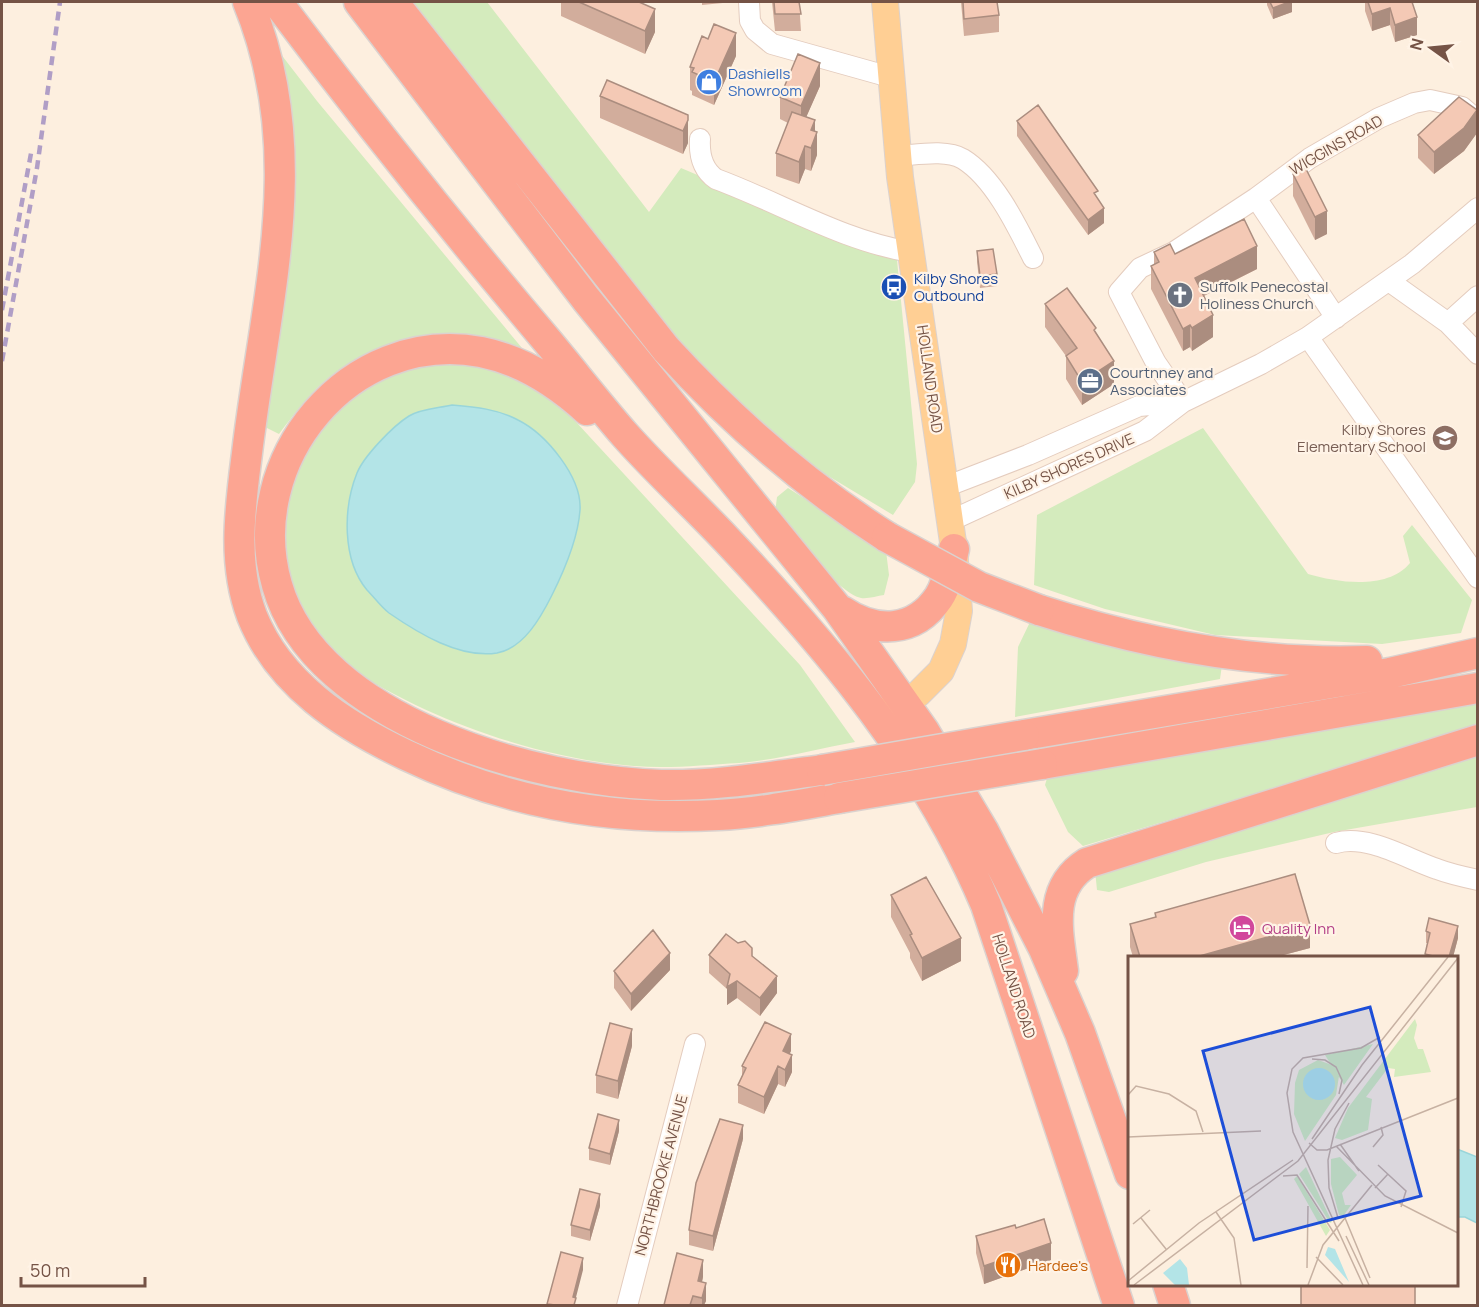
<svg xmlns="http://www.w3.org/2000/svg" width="1479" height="1307" font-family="Manrope,sans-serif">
<rect width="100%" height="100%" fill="#fdefdf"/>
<!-- green -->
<path fill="#d4ebbd" d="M411,2h76l162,210 32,-44 216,92 20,204 -2,18 -22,33 -73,-44 -43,-31 -78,-75 -57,-65z
M280,53l37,48 205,247c-63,-18 -136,-15 -190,27 -21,16 -37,38 -53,59l-12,-6 -5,-8z
M449,363l41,3 55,27 32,30 223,242 55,77c-38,7 -78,18 -116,21 -34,2 -71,6 -105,3 -93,-7 -206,-46 -284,-98 -18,-11 -31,-33 -42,-50 -8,-12 -18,-29 -22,-43 -15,-65 16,-135 66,-177 26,-22 64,-32 97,-35z
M1203,428l105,146c31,9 80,16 102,-11l-7,-27 9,-11 60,75 -11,33 -79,11 -167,-9 -110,-26 -71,-24 3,-70z
M788,488l98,63 3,24 -5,20c-7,1 -16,4 -23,3 -23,-5 -69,-65 -86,-85l2,-16z
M1030,622l192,43 -2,14 -205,38 3,-70z
M1477,702v25l-394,119 -15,-14 -23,-47 3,-10z
M1477,754v53l-143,25 -128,30 -97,30 -12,-2 -2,-20z"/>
<!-- water -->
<path fill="#b3e4e7" stroke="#99d5da" stroke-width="1.5" d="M452,405c23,2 46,4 66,15 28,14 64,57 62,90 -2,29 -15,59 -28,85 -11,22 -28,53 -55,58 -37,6 -79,-20 -108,-40 -8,-6 -15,-16 -22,-23 -25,-30 -24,-82 -10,-117 7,-17 36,-47 52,-57 11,-7 30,-8 43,-11z
M1457,1149l20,8v66l-12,-6h-8z"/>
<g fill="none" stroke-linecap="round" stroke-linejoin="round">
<defs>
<path id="minor" d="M749,2l1,19 5,9 17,14 118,33
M700,139c-1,16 3,31 16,40 65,24 127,62 195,73
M897,156c19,-1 49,-7 66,3 31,19 54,67 70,99
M1256,198l80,120
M1389,281l59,42 30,-27
M1448,323l30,31
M1308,337l170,241
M1183,402l-27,-39 -37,-71 21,-24 34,-16 82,-54 54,-40 69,-40 35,-15 16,-3 32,7 16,14
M945,487l83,-32 111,-49 44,-4
M950,521l195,-90 38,-29 78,-38 47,-27 104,-73 66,-56
M1336,843c32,-9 71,16 101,26 13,5 27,8 41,11
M627,1306l68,-262"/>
<path id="major" d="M885,2l15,175 54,372 5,62 -6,33 -12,27 -23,23 -32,17"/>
<path id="highway" d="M248,2c61,148 19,291 0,443 -7,58 -17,115 4,171 27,68 91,109 154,139 98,47 204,66 312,60 40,-2 81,-10 121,-17
M277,2c86,114 175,226 267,335 27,32 53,66 81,98 32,36 68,69 101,104 103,109 201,226 260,366l133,401
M359,2l227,297 251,309 87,123 60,101 60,117 36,84 50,141
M393,2l273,347c67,73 138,135 221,188
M587,410c-31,-28 -65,-50 -106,-58 -132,-24 -240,109 -204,233 39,137 259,196 384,200 54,1 108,-8 161,-15
M1039,610c106,34 216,55 328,51
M842,611c33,22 72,23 97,-14 9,-14 11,-32 15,-48
M1024,735l366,-62 88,-20
M1042,764l436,-76
M1063,971c-5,-40 -16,-83 24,-108l391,-123
M1168,1284l7,22"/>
</defs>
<!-- minor casing -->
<use href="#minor" stroke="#e4ccbe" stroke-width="22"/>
<!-- major casing -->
<use href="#major" stroke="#dbd2cf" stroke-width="28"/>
<!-- highway casing -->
<use href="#highway" stroke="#dbd2cf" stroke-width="33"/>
<!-- minor -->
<use href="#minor" stroke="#fff" stroke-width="20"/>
<!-- major -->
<use href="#major" stroke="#ffcf94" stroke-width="26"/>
<!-- highway -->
<use href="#highway" stroke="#fca592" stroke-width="30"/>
<!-- rail -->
<path stroke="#b09ec6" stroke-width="4.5" stroke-dasharray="9 6" stroke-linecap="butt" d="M2,310l30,-162
M2,361l35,-193 23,-166"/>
<defs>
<path id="highway-bridge" d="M887,537l92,50 60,23
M822,770l202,-35
M839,798l203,-34"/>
</defs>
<!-- highway-bridge casing -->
<use href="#highway-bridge" stroke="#dbd2cf" stroke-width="33" stroke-linecap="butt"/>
<!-- highway-bridge -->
<use href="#highway-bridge" stroke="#fca592" stroke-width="30"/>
</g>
<!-- wall -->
<path fill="#d2ad9c" d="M561,2h78l16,30 -10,22 -84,-38z
M702,2h31l-31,3z
M767,2h32l2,29h-26l-3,-29 -5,1z
M961,2h36l2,13v17l-35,4z
M1267,2h25v10l-19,7 -6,-14z
M1365,2h47l5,33 -22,7 -5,-17 -18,6 -7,-20z
M736,56l-22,49 -22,-10v-4l-2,-1v-23z
M820,86l-14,31 9,14 2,24 -6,16 -6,-2 -6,15 -23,-8v-23l12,-30 -8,-4v-22z
M600,96l88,19v28l-5,11 -83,-36z
M1017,121l81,78 6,24 -16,12 -71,-99z
M1477,133l-13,18 -30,23 -16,-16v-23z
M1293,174l34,60 -12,6 -22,-44z
M977,251l20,23v12l-17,2 -3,-26z
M1154,252l21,2 82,15 -53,27 9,41 -21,14 -2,-4 -7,4 -32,-62v-23l3,-1z
M1045,304l51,29 18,51 -32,21 -16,-26v-23l-21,-29z
M891,895l70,66 -39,20 -12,-23v-5l-19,-36z
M1155,913l155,35 -34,9h-143l-3,-10v-23l25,-7z
M1426,931l32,7 -5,19h-28l2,-14h-1z
M709,955l43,2 25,36 -17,23 -23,-18 -10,7v-16l-18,-16z
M670,970l-39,41 -17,-23v-17z
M632,1046l-14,53 -22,-6v-18z
M791,1051l-2,3 3,18 -7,15 -7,-3 -14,30 -26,-11v-18l4,-9v-10z
M619,1131l-9,34 -21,-5v-12z
M743,1139l-30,112 -24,-6v-15z
M600,1206l-10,35 -19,-5v-11z
M976,1236l75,24 -67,24 -8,-31z
M703,1277l-1,5 4,19 -2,4h-40z"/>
<!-- shaded-wall -->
<path fill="#ab8d7f" d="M1289,2h3v10l-19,7v-11z
M1390,8v17l-18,6v-17z
M655,9v23l-10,22v-23z
M1417,17v18l-22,7v-17z
M736,33v23l-22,49v-23z
M820,63v23l-19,43v-23z
M1477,110v23l-13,18 -30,23v-22z
M688,115v28l-5,11v-23z
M815,120v18l2,-6v23l-6,16v-41z
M805,146v23l-6,15v-22z
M1104,208v15l-16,12v-15z
M1327,211v23l-12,6v-23z
M1257,246v23l-62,31v-22z
M1213,315v22l-21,14v-23z
M1190,325v22l-7,4v-22z
M1114,361v23l-32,21v-23z
M1310,925v23l-34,9h-80z
M1458,926v12l-5,19h-4z
M961,938v23l-39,20v-23z
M670,953v17l-39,41v-17z
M777,976v17l-17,23v-18z
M737,981v17l-10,7v-18z
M632,1029v17l-14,53v-18z
M791,1034v17l-8,17v-17z
M792,1055v17l-7,15v-17z
M778,1066v18l-14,30v-17z
M619,1120v11l-9,34v-11z
M743,1125v14l-30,112v-15z
M600,1194v12l-10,35v-11z
M1051,1243v17l-67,24v-18z
M583,1258v12l-9,35 -1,-8z
M703,1260v17l-5,22v-18z
M706,1283v18l-2,4h-2v-7z"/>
<!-- building -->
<path fill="#f4c9b5" stroke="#ab8d7f" stroke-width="1.5" d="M579,2h60l16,7 -10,22z
M774,2h25l2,12h-26z
M963,2h34l2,13 -35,4z
M1270,2h19l-16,6z
M1368,2h44l5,15 -22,8 -5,-17 -18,6z
M714,24l22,9 -22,49 -22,-10 2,-4 -4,-1 12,-31 6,3z
M798,54l22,9 -19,43 -21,-9z
M607,80l81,35v5l-5,11 -83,-35z
M1459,97l18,13 -13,18 -30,24 -16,-17z
M1038,105l60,86 -4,2 10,15 -16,12 -71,-99z
M792,112l23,8 -4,10 6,2 -6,16 -6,-2 -6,16 -23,-9z
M1305,167l22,44 -12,6 -22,-43z
M1244,219l13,27 -62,32 18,37 -21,13 -2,-3 -7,4 -32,-63 8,-4 -5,-10 16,-8 5,10z
M993,249l4,25 -17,2 -3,-25z
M1067,288l29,40 -2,2 20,31 -32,21 -16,-26 11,-8 -32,-44z
M1295,874l15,51 -114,32h-56l-10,-33 26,-7 -1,-4z
M926,877l35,61 -39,20 -12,-23 2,-1 -21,-39z
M1429,918l29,8 -9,31h-12l-12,-3 5,-21 -4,-2z
M653,930l17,23 -39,41 -17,-23z
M726,934l12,9 7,-2 7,7v8l25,20 -17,22 -23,-17 -10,6 3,-13 -21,-19z
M765,1022l26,12 -8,17 9,4 -7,15 -7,-4 -14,31 -26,-12 8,-17 -4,-2z
M610,1023l22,6 -14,52 -22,-6z
M598,1114l21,6 -9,34 -21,-6z
M720,1119l23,6 -30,111 -24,-6 7,-47z
M580,1189l20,5 -10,36 -19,-5z
M1044,1219l7,24 -67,23 -8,-30 39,-11 1,3z
M561,1252l22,6 -10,39 3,1 -2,7h-19l-8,-1z
M677,1253l26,7 -5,21 8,2 -4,15 -9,-2 -3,9h-26z
M1301,1284h114v21h-114z"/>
<!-- icons -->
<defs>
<symbol id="shop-disc" viewBox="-11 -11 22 22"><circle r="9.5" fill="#3f7fe0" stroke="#fff3e6"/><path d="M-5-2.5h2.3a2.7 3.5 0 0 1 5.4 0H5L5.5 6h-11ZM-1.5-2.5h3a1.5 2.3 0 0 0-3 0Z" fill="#fff"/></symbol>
<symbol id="bus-disc" viewBox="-11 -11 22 22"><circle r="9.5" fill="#1a4fb4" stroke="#fff3e6"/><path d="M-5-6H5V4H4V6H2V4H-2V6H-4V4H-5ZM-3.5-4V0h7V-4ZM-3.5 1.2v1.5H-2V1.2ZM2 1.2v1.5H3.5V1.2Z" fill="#fff"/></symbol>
<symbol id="church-disc" viewBox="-11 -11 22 22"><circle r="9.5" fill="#6b7280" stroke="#fff3e6"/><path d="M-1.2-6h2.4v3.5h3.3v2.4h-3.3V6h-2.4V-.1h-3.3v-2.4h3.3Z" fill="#fff"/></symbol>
<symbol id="office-disc" viewBox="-11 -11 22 22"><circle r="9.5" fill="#5c6f8a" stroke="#fff3e6"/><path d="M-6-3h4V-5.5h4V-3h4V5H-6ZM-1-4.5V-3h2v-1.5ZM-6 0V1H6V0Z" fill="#fff"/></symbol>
<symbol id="school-disc" viewBox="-11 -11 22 22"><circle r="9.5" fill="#8d6e63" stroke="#fff3e6"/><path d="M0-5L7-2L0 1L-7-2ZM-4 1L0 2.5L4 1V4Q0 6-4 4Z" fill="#fff"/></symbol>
<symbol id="hotel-disc" viewBox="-11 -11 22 22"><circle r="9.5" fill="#d1479c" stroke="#fff3e6"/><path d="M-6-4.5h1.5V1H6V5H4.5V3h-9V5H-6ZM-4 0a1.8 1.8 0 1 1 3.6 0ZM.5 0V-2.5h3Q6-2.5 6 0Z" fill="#fff"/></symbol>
<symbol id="restaurant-disc" viewBox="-11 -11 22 22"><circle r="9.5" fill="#e8710a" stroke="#fff3e6"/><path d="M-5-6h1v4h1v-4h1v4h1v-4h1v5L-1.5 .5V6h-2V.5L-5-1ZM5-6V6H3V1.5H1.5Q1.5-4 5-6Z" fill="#fff"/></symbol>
</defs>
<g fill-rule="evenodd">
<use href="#shop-disc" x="694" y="67" width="30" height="30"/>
<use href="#bus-disc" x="879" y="272" width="30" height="30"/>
<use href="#church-disc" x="1165" y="280" width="30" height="30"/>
<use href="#office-disc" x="1075" y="366" width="30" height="30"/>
<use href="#school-disc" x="1430" y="423" width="30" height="30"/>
<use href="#hotel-disc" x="1227" y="913" width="30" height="30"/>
<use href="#restaurant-disc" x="993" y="1250" width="30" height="30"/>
</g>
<g text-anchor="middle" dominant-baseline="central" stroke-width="4.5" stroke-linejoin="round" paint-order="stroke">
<!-- shop labels -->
<g font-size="15" fill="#366cbe" stroke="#fff3e6" text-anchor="start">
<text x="728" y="73">Dashiells<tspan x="728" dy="17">Showroom</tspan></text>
</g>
<!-- street labels -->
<g font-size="15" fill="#755346" stroke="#fff3e6">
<text transform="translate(1336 145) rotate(-30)">WIGGINS ROAD</text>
<text transform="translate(930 379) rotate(82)">HOLLAND ROAD</text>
<text transform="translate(1069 466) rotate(-24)">KILBY SHORES DRIVE</text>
<text transform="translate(1014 986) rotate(72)">HOLLAND ROAD</text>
<text transform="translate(661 1175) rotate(-75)">NORTHBROOKE AVENUE</text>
</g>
<!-- transit labels -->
<g font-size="15" fill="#164399" stroke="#fff3e6" text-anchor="start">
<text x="914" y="278">Kilby Shores<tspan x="914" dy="17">Outbound</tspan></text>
</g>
<!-- worship labels -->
<g font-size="15" fill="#5b616d" stroke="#fff3e6" text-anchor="start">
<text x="1200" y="286">Suffolk Penecostal<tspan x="1200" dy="17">Holiness Church</tspan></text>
</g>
<!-- service labels -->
<g font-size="15" fill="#4e5e75" stroke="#fff3e6" text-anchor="start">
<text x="1110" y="372">Courtnney and<tspan x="1110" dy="17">Associates</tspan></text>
</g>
<!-- education labels -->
<g font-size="15" fill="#785e54" stroke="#fff3e6" text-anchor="end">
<text x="1426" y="429">Kilby Shores<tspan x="1426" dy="17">Elementary School</tspan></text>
</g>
<!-- hotel labels -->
<g font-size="15" fill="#b23c85" stroke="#fff3e6" text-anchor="start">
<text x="1262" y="928">Quality Inn</text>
</g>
<!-- food labels -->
<g font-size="15" fill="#c56008" stroke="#fff3e6" text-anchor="start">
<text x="1028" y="1265">Hardee's</text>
</g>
</g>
<!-- overview -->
<g transform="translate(1128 956)">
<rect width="330" height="330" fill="#fdefdf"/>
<path d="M287,63l2,6 -3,13 4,11h5l8,23 -37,5 1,-8 -7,-1 -22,29 6,2 -4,31 -26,10 -7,-2 13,-30zM245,88l-5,7 -24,34 -19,-30zM190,104l14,5 7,11 -3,19 -31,46 -11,-27 1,-31 4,-13zM212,201l17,18 -15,18 3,12h6l-7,10h-5l-8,-31v-25zM178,211l26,55 -2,1 -31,-49zM169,220l33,54 -4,6 -32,-57z" fill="#d4ebbd"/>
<path d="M175 128a16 16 0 1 1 32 0a16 16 0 1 1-32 0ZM200,291l7,2 14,33 -24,-27zM52,303l7,9 2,17h-14l-12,-12z" fill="#b3e4e7"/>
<path fill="none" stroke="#c7b1a2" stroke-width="1.5" d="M184,103l13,1 11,7 6,13 -3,14M0,139l8,-9 33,8 27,17 7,21M0,181l133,-6M184,183l50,-74 86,-108M181,187l8,7h10l131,-52M212,188l19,27M208,190l49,50 73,37M245,191l10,-12 -2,-8M250,209l28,26 -5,16M155,220l14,-1 42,66M247,232l13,-14M88,256l18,26 7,47M13,262l25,31M210,262l-9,-30 -1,-28 7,-31 14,-26M217,262l25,60M5,268l17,-14M218,280l23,49M188,301l27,28M179,312l1,-62M0,325l71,-58 94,-63M6,329l164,-124 160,-203M180,329l15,-40 49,-60M235,329l-70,-153 -6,-39 5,-24 11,-11 58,-10 19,-11"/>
<path fill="#1d4ed8" fill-opacity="0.15" stroke="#1d4ed8" stroke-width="3" d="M242,51l51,189 -167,44 -51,-189z"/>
<rect width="330" height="330" fill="none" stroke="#755346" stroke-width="3"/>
</g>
<!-- border -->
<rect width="1479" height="1307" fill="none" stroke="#755346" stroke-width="6"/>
<!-- north arrow -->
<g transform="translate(1431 48) rotate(285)" stroke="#fff3e6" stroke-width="4.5" paint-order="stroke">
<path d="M0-4.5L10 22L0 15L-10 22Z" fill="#755346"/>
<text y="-9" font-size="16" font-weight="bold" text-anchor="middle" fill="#755346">N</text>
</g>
<!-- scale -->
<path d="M21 1277v9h124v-9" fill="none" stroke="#755346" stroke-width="3"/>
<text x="30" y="1277" font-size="18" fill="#755346" stroke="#fff3e6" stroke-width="4.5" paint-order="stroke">50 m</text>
</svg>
